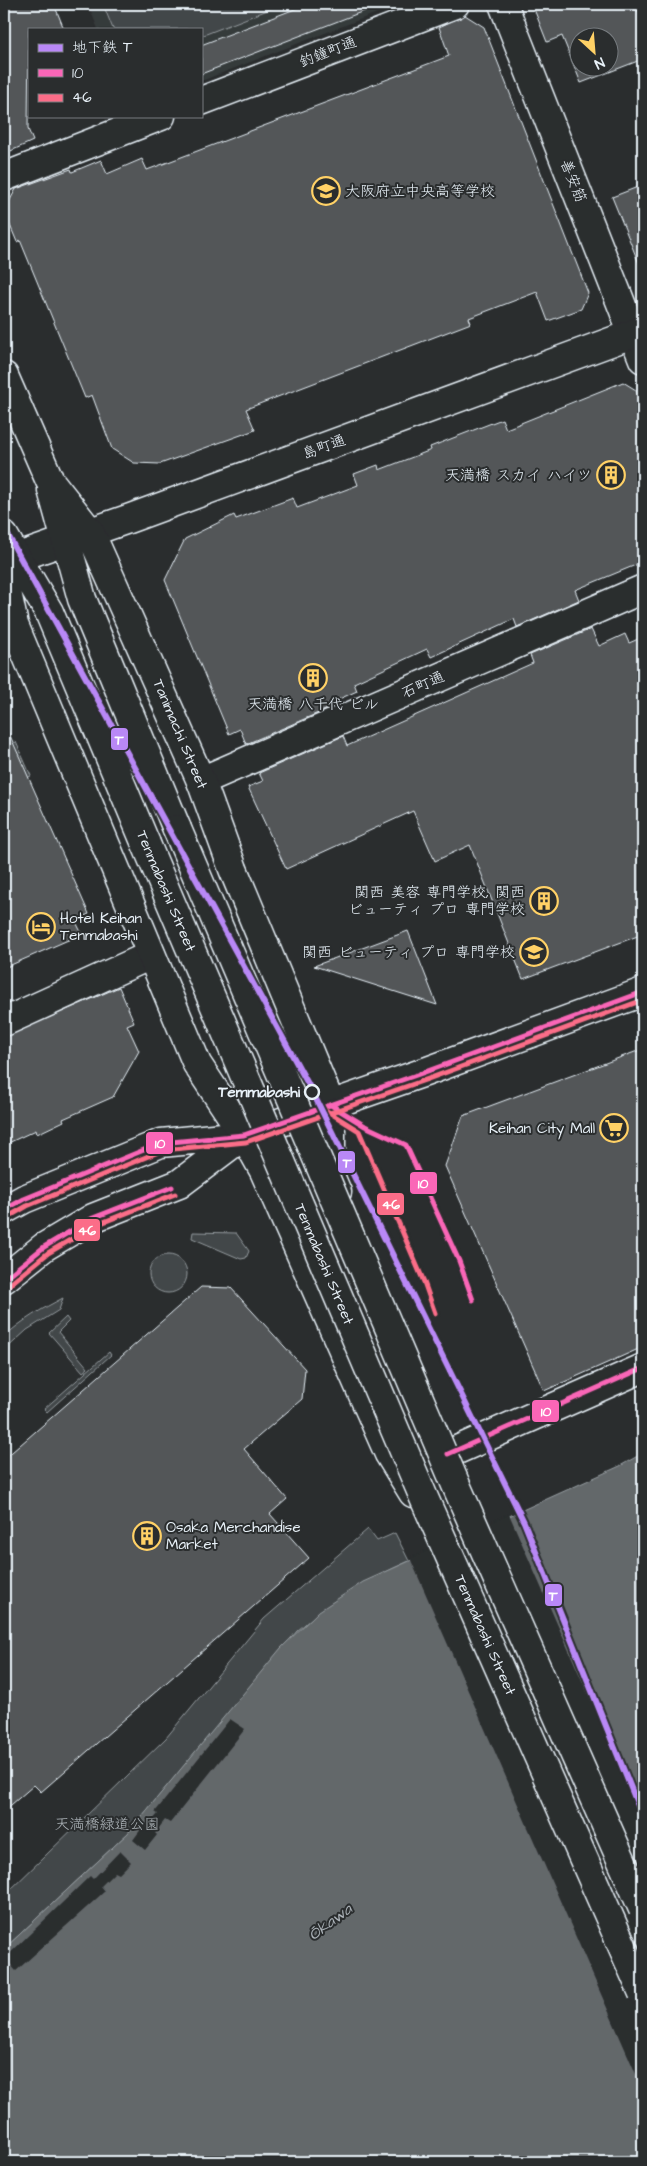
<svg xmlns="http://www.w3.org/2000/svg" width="647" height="2166" font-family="'Architects Daughter','Klee One',sans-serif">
<rect width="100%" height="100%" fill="#2a2d2e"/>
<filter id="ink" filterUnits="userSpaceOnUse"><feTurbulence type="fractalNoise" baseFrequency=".02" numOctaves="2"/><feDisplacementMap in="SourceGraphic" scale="10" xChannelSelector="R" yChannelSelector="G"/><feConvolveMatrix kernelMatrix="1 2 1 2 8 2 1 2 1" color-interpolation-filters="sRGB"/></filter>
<g filter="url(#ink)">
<!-- built -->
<path fill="#363a3b" d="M88,4h312l-199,77v-52h-103z"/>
<!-- green -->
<path fill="#424648" stroke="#959ca0" d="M103,4h180l-82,32v-7h-88z
M16,742l15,34 -27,12v-40z
M193,1232l43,1 13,18 -3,7 -5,1 -49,-21z
M149 1274a19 19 0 1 1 38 0a19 19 0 1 1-38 0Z
M63,1298l-4,12 -32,20 -23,21v-14c18,-17 38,-28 59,-39z
M66,1317l3,4 -11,11 30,36 -5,4 -34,-39z
M109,1352l2,3 -64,57 -3,-3z
M368,1529l9,12 18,-8 14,28c-42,19 -78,39 -112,70l-169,202 -124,116v-53l162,-158 98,-119z"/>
<!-- water -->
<path fill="#63686b" stroke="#989fa3" d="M643,1453v709h-639v-213l124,-116 153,-185 38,-37 44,-29 257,-116z"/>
<!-- pier -->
<path fill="#2a2d2e" d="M509,1514l134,306v270l-233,-532z
M230,1719l15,10 -75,94 -5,-3 -10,13 2,2 -12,15 -12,-10 11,-15 3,2 11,-13 -3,-2z
M120,1851l11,11 -12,12 -4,-2 -14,14 4,5 -89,80 -11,-13 85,-82 3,3z"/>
<!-- building -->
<path fill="#535759" stroke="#e8f1f8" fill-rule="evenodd" d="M4,4h50l10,25h-35l-1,100 5,12 -29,13z
M308,4h69v2l-176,68v-29z
M532,4h103l8,22v33l-62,24 -19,-47 -15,6zM580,38h30v30h-30z
M465,15l19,12 104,266 -7,16 -33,12 -11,-29 -68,26 2,5 -225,86 9,21 -95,34 -26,-1 -22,-14 -20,-54 -7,3 -65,-158 -3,2 -13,-31 12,-22 55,-20 1,3 29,-12 6,14 35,-15 5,11 302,-114 -10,-29z
M643,185v86h-1l-30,-74z
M623,382l13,8 7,18v154l-68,28 4,10 -62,27 -3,-8 -83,38 -4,-8 -73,34 3,8 -29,13 2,4 -84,36 -6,-15 -11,5 -64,-154 20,-41 49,-24 2,4 57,-21 4,10 61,-23 -4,-11 24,-9 1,5 52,-20 -1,-3 72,-28 4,10z
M591,629l8,17 26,-12 4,9 14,-6v297l-120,45 -53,-134 -35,16 -22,-50 -127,58 -38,-82 15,-6 -4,-8 84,-37 4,10 186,-83 -3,-8z
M4,722l85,192 -14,6 7,14 -78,34z
M408,931l29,74 -123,-39z
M119,987l15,35 -7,3 12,26 -26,46 -50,22 1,2 -27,13 -1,-4 -32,15v-108z
M643,1049v298l-99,44 -99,-225 18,-50z
M201,1287l30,1 74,81 -3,30 -58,50 43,50 -17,15 39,44 -268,234 -7,-7 -30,26v-352z"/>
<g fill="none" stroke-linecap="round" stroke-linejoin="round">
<defs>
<path id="minor" d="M503,4l140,355
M201,101l254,-97
M4,177l157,-61
M4,1022l147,-67
M448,1454l195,-86"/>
<path id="tertiary" d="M4,562l124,-43 515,-189
M201,781l442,-192"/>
<path id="secondary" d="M4,1210l20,-11 137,-56 83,-8 181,-63 218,-80
M4,1279l40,-32 49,-29 86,-34 65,-49"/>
<path id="primary" d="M4,376l46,105 40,51 111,249 32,88 98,236v73l6,14
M52,490l30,109 95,230
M4,536l45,76 97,232
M4,578l10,47 183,439 47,71 20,36 125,283 24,39"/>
</defs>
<!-- minor casing -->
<use href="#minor" stroke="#e8f1f8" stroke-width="31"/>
<!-- tertiary casing -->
<use href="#tertiary" stroke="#e8f1f8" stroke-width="31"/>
<!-- secondary casing -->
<use href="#secondary" stroke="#e8f1f8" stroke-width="31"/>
<!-- primary casing -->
<use href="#primary" stroke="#e8f1f8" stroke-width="31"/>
<!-- minor -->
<use href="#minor" stroke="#2a2d2e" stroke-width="28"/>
<!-- tertiary -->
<use href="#tertiary" stroke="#2a2d2e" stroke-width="28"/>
<!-- secondary -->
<use href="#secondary" stroke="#2a2d2e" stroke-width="28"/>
<!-- primary -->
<use href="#primary" stroke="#2a2d2e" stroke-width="28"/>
<defs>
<path id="primary-bridge" d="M177,829l279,656 187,424
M146,844l278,654 219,495"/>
</defs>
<!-- primary-bridge casing -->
<use href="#primary-bridge" stroke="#e8f1f8" stroke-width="31" stroke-linecap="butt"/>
<!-- primary-bridge -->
<use href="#primary-bridge" stroke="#2a2d2e" stroke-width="28"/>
<defs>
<path id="bus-1" d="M331,1105l34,21 41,19 53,116 14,39
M4,1210l20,-11 137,-56 83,-8 181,-63 218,-80
M4,1279l40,-32 49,-29 79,-31
M448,1454l195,-86"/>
<path id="bus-2" d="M327,1111l32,20 65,151 11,31
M8,1217l19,-11 136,-56 83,-8 182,-63 215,-79
M9,1285l39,-32 48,-28 79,-31"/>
</defs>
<!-- bus-1 casing -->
<use href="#bus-1" stroke="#2a2d2e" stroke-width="9"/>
<!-- bus-2 casing -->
<use href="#bus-2" stroke="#2a2d2e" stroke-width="9"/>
<!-- bus-1 -->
<use href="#bus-1" stroke="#fa66b7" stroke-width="5"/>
<!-- bus-2 -->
<use href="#bus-2" stroke="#fb6d88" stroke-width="5"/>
<defs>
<path id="metro-1" d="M4,528l309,565 211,429 119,296"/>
</defs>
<!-- metro-1 casing -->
<use href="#metro-1" stroke="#2a2d2e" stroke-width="10"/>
<!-- metro-1 -->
<use href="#metro-1" stroke="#b988f6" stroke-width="6"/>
</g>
</g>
<!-- icons -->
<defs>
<symbol id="school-ring" viewBox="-11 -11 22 22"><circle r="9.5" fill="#2a2d2e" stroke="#ffd166" stroke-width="1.5"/><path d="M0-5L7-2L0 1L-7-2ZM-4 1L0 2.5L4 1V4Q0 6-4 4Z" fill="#ffd166"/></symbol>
<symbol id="building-ring" viewBox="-11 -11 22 22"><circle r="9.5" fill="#2a2d2e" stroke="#ffd166" stroke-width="1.5"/><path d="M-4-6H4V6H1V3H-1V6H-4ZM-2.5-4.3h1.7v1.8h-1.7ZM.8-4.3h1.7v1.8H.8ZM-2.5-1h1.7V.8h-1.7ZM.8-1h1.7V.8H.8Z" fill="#ffd166"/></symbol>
<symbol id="hotel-ring" viewBox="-11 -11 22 22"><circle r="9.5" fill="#2a2d2e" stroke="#ffd166" stroke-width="1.5"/><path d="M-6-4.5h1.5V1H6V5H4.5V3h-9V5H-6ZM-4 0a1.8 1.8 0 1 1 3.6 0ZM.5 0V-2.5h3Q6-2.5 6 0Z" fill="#ffd166"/></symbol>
<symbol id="university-ring" viewBox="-11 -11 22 22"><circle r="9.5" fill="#2a2d2e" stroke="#ffd166" stroke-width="1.5"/><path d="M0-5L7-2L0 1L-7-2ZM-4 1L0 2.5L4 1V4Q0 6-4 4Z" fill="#ffd166"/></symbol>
<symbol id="supermarket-ring" viewBox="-11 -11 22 22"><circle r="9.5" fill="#2a2d2e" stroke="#ffd166" stroke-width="1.5"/><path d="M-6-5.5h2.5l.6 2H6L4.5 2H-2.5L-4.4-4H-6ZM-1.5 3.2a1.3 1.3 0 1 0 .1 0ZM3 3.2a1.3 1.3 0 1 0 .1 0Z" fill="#ffd166"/></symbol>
</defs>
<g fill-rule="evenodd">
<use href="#school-ring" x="310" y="175" width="32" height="32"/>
<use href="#building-ring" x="595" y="459" width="32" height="32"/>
<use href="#building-ring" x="297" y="662" width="32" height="32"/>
<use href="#building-ring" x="528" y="885" width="32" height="32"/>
<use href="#hotel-ring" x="25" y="911" width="32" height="32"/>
<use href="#university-ring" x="518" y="936" width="32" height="32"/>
<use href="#supermarket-ring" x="598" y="1112" width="32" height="32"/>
<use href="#building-ring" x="131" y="1520" width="32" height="32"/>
</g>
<!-- markers -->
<circle fill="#2a2d2e" stroke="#e8f1f8" stroke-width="2.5" cx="312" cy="1092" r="7"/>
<g text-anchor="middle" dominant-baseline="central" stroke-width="4" stroke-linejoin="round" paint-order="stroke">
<!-- street labels -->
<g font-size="15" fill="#e8f1f8" stroke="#2a2d2e">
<text transform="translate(328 52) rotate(-21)">釣鐘町通</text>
<text transform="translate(573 181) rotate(68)">善安筋</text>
<text transform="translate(324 447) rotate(-20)">島町通</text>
<text transform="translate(423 685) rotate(-24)">石町通</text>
<text transform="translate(180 734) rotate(67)">Tanimachi Street</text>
<text transform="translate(166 891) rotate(67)">Tenmabashi Street</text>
<text transform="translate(324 1264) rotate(67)">Tenmabashi Street</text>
<text transform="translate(485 1635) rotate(66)">Tenmabashi Street</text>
</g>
<!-- poi labels -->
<g font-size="15" fill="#e8f1f8" stroke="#2a2d2e" text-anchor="end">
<text x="345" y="191" text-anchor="start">大阪府立中央高等学校</text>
<text x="592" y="475">天満橋 スカイ ハイツ</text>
<text x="313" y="704" text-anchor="middle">天満橋 八千代 ビル</text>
<text x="525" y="892">関西 美容 専門学校, 関西<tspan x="525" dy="17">ビューティ プロ 専門学校</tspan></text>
<text x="60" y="918" text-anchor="start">Hotel Keihan<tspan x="60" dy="17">Tenmabashi</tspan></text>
<text x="515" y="952">関西 ビューティ プロ 専門学校</text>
<text x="595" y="1128">Keihan City Mall</text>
<text x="166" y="1527" text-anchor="start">Osaka Merchandise<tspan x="166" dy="17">Market</tspan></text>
</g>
<!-- stop labels -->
<g font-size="15" font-weight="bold" fill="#e8f1f8" stroke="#2a2d2e" text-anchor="end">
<text x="300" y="1092">Temmabashi</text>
</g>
<!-- park labels -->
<g font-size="15" fill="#aeb5ba" stroke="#2a2d2e">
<text x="107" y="1824">天満橋緑道公園</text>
</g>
<!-- water labels -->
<g font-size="16" font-style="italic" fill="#acb3b9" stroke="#2a2d2e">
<text transform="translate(330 1922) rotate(-37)">Ōkawa</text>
</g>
</g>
<g stroke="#2a2d2e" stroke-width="2">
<rect x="110" y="727" width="19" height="24" rx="5" fill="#b988f6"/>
<rect x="145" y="1131" width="29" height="24" rx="5" fill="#fa66b7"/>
<rect x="337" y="1150" width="19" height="24" rx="5" fill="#b988f6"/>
<rect x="409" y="1171" width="29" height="24" rx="5" fill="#fa66b7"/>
<rect x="376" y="1192" width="29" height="24" rx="5" fill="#fb6d88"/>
<rect x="73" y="1218" width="28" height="24" rx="5" fill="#fb6d88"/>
<rect x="531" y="1399" width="29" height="24" rx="5" fill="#fa66b7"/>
<rect x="544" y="1583" width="19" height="24" rx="5" fill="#b988f6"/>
</g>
<g font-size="14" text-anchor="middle" font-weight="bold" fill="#fff">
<text x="119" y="744">T</text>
<text x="160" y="1148">10</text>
<text x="347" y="1167">T</text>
<text x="423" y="1188">10</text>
<text x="391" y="1209">46</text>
<text x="87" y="1235">46</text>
<text x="546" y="1416">10</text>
<text x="553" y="1600">T</text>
</g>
<!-- margin -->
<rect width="647" height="2166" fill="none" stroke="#2a2d2e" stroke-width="20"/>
<rect x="10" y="10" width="627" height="2146" fill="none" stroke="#e8f1f8" stroke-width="2" filter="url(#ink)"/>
<!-- legend -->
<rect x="28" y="28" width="175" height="90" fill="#2a2d2e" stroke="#767b7f"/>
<rect x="38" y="44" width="25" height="8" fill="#b988f6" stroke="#767b7f"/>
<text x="72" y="52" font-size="15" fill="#e8f1f8">地下鉄 T</text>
<rect x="38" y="69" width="25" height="8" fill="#fa66b7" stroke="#767b7f"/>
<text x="72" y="78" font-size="15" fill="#e8f1f8">10</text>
<rect x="38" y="94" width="25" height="8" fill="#fb6d88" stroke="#767b7f"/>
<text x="72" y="102" font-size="15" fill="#e8f1f8">46</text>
<!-- north arrow -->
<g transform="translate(594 52) rotate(154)"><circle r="24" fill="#2a2d2e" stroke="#767b7f"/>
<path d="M0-4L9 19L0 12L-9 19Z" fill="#ffd166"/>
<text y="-8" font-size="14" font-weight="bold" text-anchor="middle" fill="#e8f1f8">N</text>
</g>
</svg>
